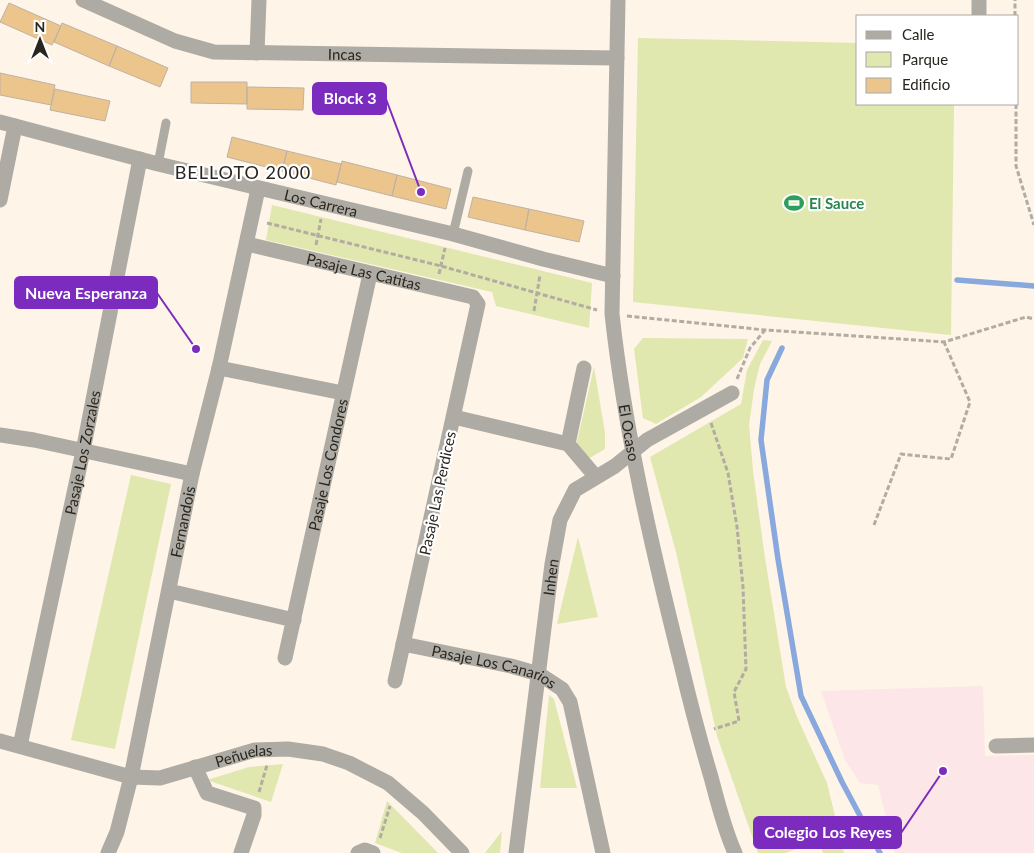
<svg xmlns="http://www.w3.org/2000/svg" width="1034" height="853" font-family="Lato,sans-serif">
<rect width="100%" height="100%" fill="#fef4e8"/>
<!-- education -->
<path fill="#fce6e7" d="M983,686l2,70 49,-1v98h-139l-17,-68 -18,-2 -15,-23 -24,-69z"/>
<!-- green -->
<path fill="#e0e7af" d="M638,38l220,5v61h96l-3,231 -318,-33z
M272,205l320,78 -3,45 -93,-22 -4,-14 -226,-52z
M643,338l105,1 -5,19 -42,39 -45,27 -13,-6 -9,-69z
M763,340l9,1 -12,23 -6,25 -5,36 4,46 12,87 21,129 11,30 30,66 17,70h-21l-3,-12 -35,12h-27l-41,-117 -41,-184 -26,-95 91,-53 6,-34z
M594,367l11,66v16l-19,11 -10,-14z
M131,475l40,9 -56,265 -44,-9z
M578,537l20,80 -41,7z
M549,695l5,4 23,89h-37z
M283,764l-12,38 -64,-22 42,-13z
M387,801l51,52h-36l-27,-10z
M502,831l-2,22h-15z"/>
<g fill="none" stroke-linecap="round" stroke-linejoin="round">
<!-- stream -->
<path stroke="#89a8dd" stroke-width="5.5" d="M957,280l77,6
M782,348l-15,32 -6,60 17,119 23,137 41,86 38,71"/>
</g>
<!-- building -->
<path fill="#ecc58d" stroke="#bdb2a4" d="M9,3l52,23 -9,19 -52,-23z
M62,23l55,23 -8,20 -55,-24z
M117,46l51,22 -8,19 -51,-21z
M0,73l55,12 -4,20 -51,-10z
M191,82h56v22l-56,-1z
M247,87l57,1 -1,22 -56,-1z
M55,89l55,12 -5,20 -55,-11z
M232,137l55,14 -5,20 -55,-14z
M287,151l54,13 -5,21 -54,-14z
M342,161l55,14 -5,21 -55,-14z
M397,175l54,14 -5,20 -54,-13z
M473,197l56,12 -4,21 -57,-13z
M529,209l55,12 -5,21 -54,-12z"/>
<g fill="none" stroke-linecap="round" stroke-linejoin="round">
<!-- path -->
<path stroke="#b3aca2" stroke-width="3" stroke-dasharray="5 2.5" stroke-linecap="butt" d="M1015,16v-16
M1016,104v62l18,59
M267,223l174,43 156,44
M316,245l5,-26
M439,274l6,-26
M534,311l6,-36
M627,316l138,14 179,12 82,-25 8,2
M737,379l13,-31 15,-18
M711,423l17,50 9,54 6,60 3,82 -12,23 5,29 -25,8
M874,525l27,-71 50,5 19,-57 -26,-60
M259,792l8,-27
M380,838l10,-32"/>
<!-- service -->
<path stroke="#adaba3" stroke-width="9" d="M158,164l8,-41
M453,234l15,-63"/>
<!-- minor -->
<g stroke="#adaba3" stroke-width="15">
<path id="s1" d="M83,0l92,41 39,11 403,6"/>
<path d="M979,16v-16"/>
<path d="M257,53l2,-53"/>
<path d="M0,200l15,-74"/>
<path id="s2" d="M247,244l226,53 5,7 -83,377"/>
<path d="M219,368l124,25"/>
<path d="M454,417l114,27 28,33"/>
<path d="M0,435l34,5 158,34"/>
<path d="M568,444l16,-76"/>
<path d="M169,591l125,29"/>
<path id="s3" d="M403,644l108,22 28,8 23,15 8,13 33,151"/>
<path id="s4" d="M285,658l85,-384"/>
<path id="s5" d="M20,746l63,-295 57,-292"/>
<path d="M996,746l38,-1"/>
<path d="M195,767l12,26 47,15v7l-13,38"/>
<path id="s6" d="M108,853l9,-21 14,-55 61,-303 27,-106 39,-179"/>
<path d="M358,853l7,-3 8,3"/>
<path id="s7" d="M516,853l36,-289 8,-44 15,-30 40,-24 32,-26 85,-47"/>
</g>
<!-- tertiary -->
<g stroke="#adaba3" stroke-width="15">
<path id="s8" d="M618,0l-6,314c13,119 40,234 69,350 9,38 19,76 30,113 7,26 13,52 24,76"/>
<path id="s9" d="M0,122l158,42 295,70 90,25 70,17"/>
<path id="s10" d="M0,741l131,36 29,1 95,-28 33,-1 35,5 26,9 39,20 35,30 39,40"/>
</g>
</g>
<!-- icons -->
<defs>
<symbol id="stadium-bare" viewBox="-9 -9 18 18"><path d="M0-5a6.5 5 0 1 0 0 10a6.5 5 0 1 0 0-10ZM-3.5-1.8h7v3.6h-7Z" fill="#2e9e5b" stroke="#fff" stroke-width="2.5" paint-order="stroke"/></symbol>
</defs>
<g fill-rule="evenodd">
<use href="#stadium-bare" x="780" y="189" width="28" height="28"/>
</g>
<g text-anchor="middle" dominant-baseline="central" stroke-width="4.5" stroke-linejoin="round" paint-order="stroke">
<!-- street labels -->
<g font-size="15" fill="#29251f" stroke="#fff">
<text stroke="none"><textPath href="#s1" startOffset="272">Incas</textPath></text>
<text stroke="none"><textPath href="#s9" startOffset="331">Los Carrera</textPath></text>
<text stroke="none"><textPath href="#s2" startOffset="120">Pasaje Las Catitas</textPath></text>
<text stroke="none"><textPath href="#s8" startOffset="434">El Ocaso</textPath></text>
<text stroke="none"><textPath href="#s5" startOffset="300">Pasaje Los Zorzales</textPath></text>
<text stroke="none"><textPath href="#s4" startOffset="198">Pasaje Los Condores</textPath></text>
<text transform="translate(437 493) rotate(-78)">Pasaje Las Perdices</text>
<text stroke="none"><textPath href="#s6" startOffset="340">Fernandois</textPath></text>
<text stroke="none"><textPath href="#s7" startOffset="278">Inhen</textPath></text>
<text stroke="none"><textPath href="#s3" startOffset="94">Pasaje Los Canarios</textPath></text>
<text stroke="none"><textPath href="#s10" startOffset="252">Peñuelas</textPath></text>
</g>
<!-- leisure labels -->
<g font-size="15" font-weight="bold" fill="#27864d" stroke="#fff" text-anchor="start">
<text x="809" y="203">El Sauce</text>
</g>
<!-- quarter labels -->
<g font-size="18" letter-spacing="1" fill="#29251f" stroke="#fff">
<text x="243" y="172">BELLOTO 2000</text>
</g>
</g>
<!-- callouts -->
<path fill="none" stroke="#7b2cbf" stroke-width="2" d="M421 192L386 99M196 349L157 293M943 771L901 833"/>
<g fill="#7b2cbf" stroke="#fff" stroke-width="2">
<circle cx="421" cy="192" r="5"/>
<circle cx="196" cy="349" r="5"/>
<circle cx="943" cy="771" r="5"/>
</g>
<g fill="#7b2cbf" stroke="#7b2cbf" stroke-width="2">
<rect x="313" y="83" width="73" height="31" rx="5"/>
<rect x="15" y="277" width="142" height="31" rx="5"/>
<rect x="754" y="817" width="147" height="31" rx="5"/>
</g>
<g font-size="16" text-anchor="middle" font-weight="bold" fill="#fff">
<text x="350" y="104">Block 3</text>
<text x="86" y="299">Nueva Esperanza</text>
<text x="828" y="838">Colegio Los Reyes</text>
</g>
<!-- legend -->
<rect x="856" y="15" width="162" height="90" fill="#ffffff" stroke="#a9a8a5"/>
<rect x="866" y="31" width="25" height="8" fill="#adaba3" stroke="#a9a8a5"/>
<text x="902" y="40" font-size="15" fill="#29251f">Calle</text>
<rect x="866" y="52" width="25" height="15" fill="#e0e7af" stroke="#a9a8a5"/>
<text x="902" y="65" font-size="15" fill="#29251f">Parque</text>
<rect x="866" y="78" width="25" height="15" fill="#ecc58d" stroke="#a9a8a5"/>
<text x="902" y="90" font-size="15" fill="#29251f">Edificio</text>
<!-- north arrow -->
<g transform="translate(40 40)" stroke="#ffffff" stroke-width="4" paint-order="stroke">
<path d="M0-4L9 19L0 12L-9 19Z" fill="#29251f"/>
<text y="-8" font-size="14" font-weight="bold" text-anchor="middle" fill="#29251f">N</text>
</g>
</svg>
